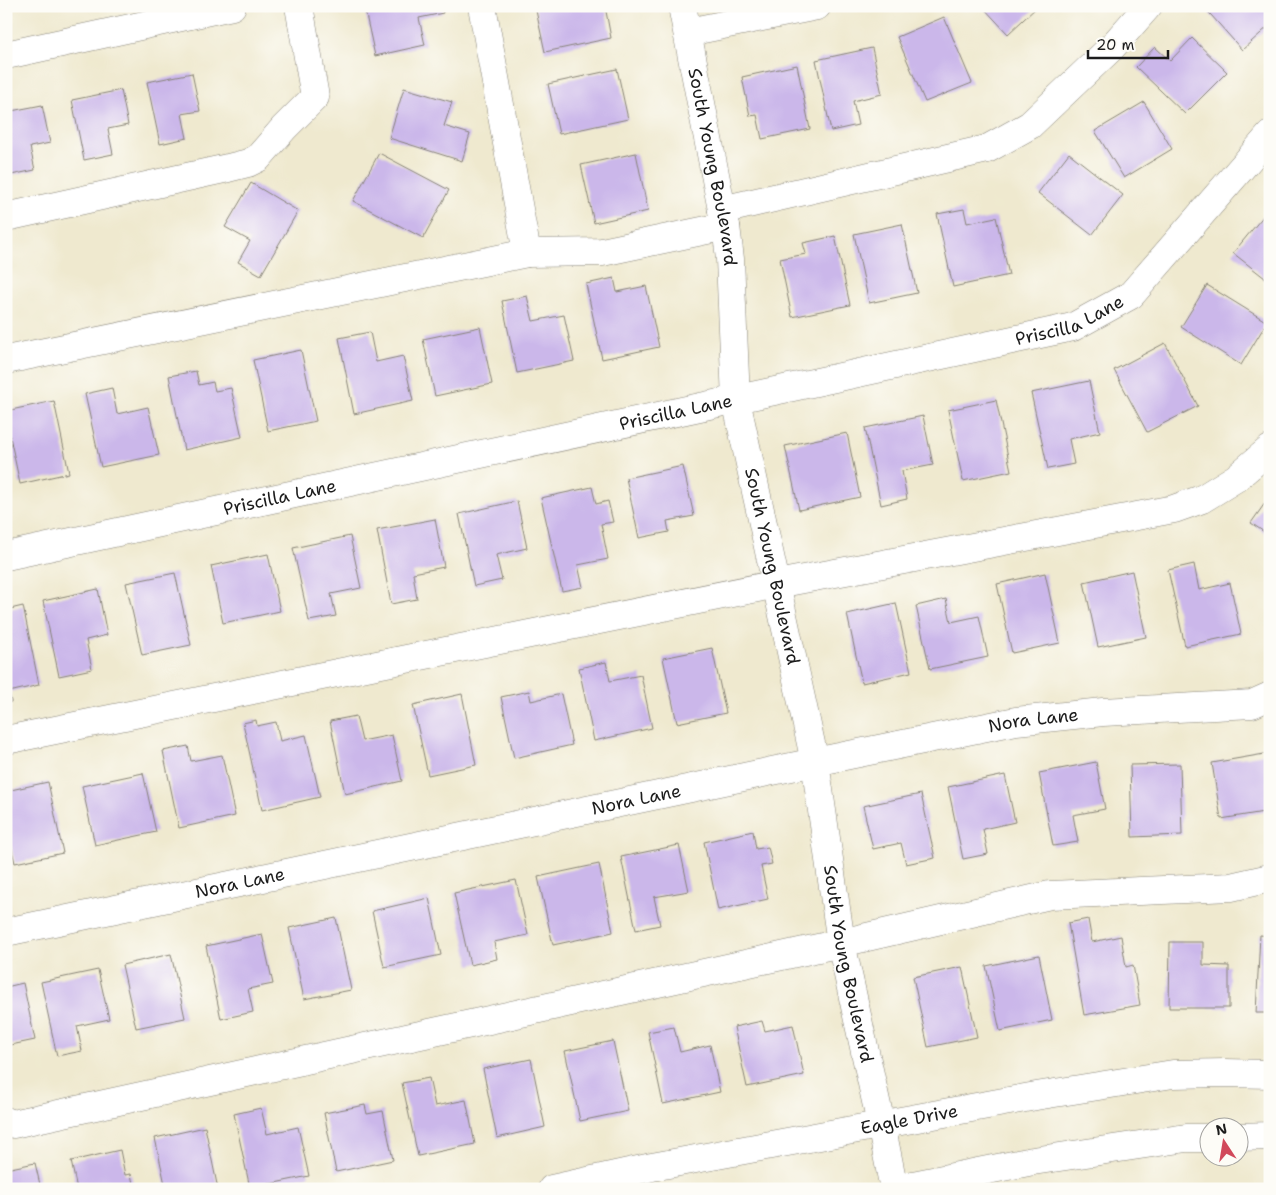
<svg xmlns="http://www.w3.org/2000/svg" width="1276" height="1195" font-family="'Shantell Sans',sans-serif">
<rect width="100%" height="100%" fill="#fdfcf7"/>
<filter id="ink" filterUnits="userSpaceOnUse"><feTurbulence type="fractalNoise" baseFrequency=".02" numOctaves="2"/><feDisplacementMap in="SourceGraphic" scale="10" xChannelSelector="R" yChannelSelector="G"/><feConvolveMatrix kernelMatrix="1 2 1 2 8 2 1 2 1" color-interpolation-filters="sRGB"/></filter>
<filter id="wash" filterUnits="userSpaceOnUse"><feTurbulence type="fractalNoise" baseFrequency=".0096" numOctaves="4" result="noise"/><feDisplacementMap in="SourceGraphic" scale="20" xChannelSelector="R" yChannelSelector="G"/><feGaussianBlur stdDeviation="1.12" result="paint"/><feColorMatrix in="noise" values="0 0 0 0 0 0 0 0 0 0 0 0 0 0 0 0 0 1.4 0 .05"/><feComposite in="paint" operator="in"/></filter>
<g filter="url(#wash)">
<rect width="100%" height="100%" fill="#efe9cf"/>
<g id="blocks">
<!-- building -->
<path fill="#cbb7ea" d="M364,6h78l1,7 -24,5 6,27 -50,11z
M535,6h70l6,32 -66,14z
M982,6h56l-30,28z
M1203,6h65l2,2v17l-28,25z
M944,17l28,66 -47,19 -28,-65z
M1192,38l35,34 -42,42 -49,-47 19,-20 15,14z
M872,48l10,46 -29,7 5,24 -27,6 -15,-71z
M797,65l13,64 -48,10 -5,-24 -7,1 -8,-39z
M617,69l11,50 -69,15 -11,-50z
M192,73l8,38 -18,3 5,24 -27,6 -13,-62z
M404,88l48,14 -8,24 26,8 -8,27 -73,-23z
M121,90l7,35 -20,4 5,25 -29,6 -12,-60z
M1144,102l28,47 -48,29 -29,-47z
M42,105l8,38 -20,4 5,23 -24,5 -5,-21v-42z
M379,153l70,37 -26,48 -70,-37z
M636,153l12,58 -54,12 -13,-58z
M1069,153l54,42 -31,40 -54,-42z
M251,183l47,28 -37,64 -23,-13 12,-21 -25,-14z
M1270,208v74l-37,-29z
M964,209l3,14 29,-6 13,58 -56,12 -16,-73z
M902,224l15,69 -48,10 -15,-69z
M835,236l15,69 -58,12 -12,-58 26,-5 -3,-11z
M614,278l3,14 29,-6 13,61 -57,12 -16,-75z
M1207,285l60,37 -26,43 -60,-38z
M527,296l6,25 31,-6 10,46 -57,12 -15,-72z
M480,327l12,57 -57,12 -12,-57z
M370,332l6,30 27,-6 10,45 -59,13 -15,-76z
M1165,343l33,63 -51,26 -33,-62z
M301,350l15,71 -48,10 -15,-71z
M196,371l3,14 14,-3 2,9 16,-3 11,49 -58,13 -15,-74z
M1089,381l11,51 -31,7 5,25 -26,5 -17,-76z
M112,388l5,26 31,-7 11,48 -58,12 -16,-73z
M996,400l15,71 -48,10 -15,-71z
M54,401l15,72 -49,11 -14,-66v-7z
M923,416l10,49 -31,6 5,28 -26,6 -16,-77z
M847,433l13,64 -61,13 -14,-64z
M683,466l11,50 -27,5 2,11 -30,6 -13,-60z
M592,487l4,17 12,-3 5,21 -12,2 7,35 -30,6 5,22 -21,4 -21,-93z
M1270,496v40l-19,-13z
M517,501l10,47 -31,7 6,25 -28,6 -15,-72z
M435,519l9,48 -31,6 4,26 -26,5 -14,-74z
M350,536l11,52 -30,6 5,22 -27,5 -16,-73z
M268,554l12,57 -57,12 -12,-57z
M1194,564l5,26 31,-7 11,51 -56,12 -17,-76z
M1132,571l14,66 -48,10 -14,-65z
M175,573l16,72 -49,10 -16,-72z
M1045,573l15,70 -48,10 -15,-69z
M98,589l9,46 -21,5 6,29 -33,7 -16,-75z
M946,599l5,23 28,-6 9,41 -58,12 -14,-63z
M896,603l15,69 -49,11 -15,-69z
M23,606l16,79 -30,7 2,10 -5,1v-93z
M712,648l14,65 -49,10 -14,-65z
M606,662l4,19 31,-6 11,53 -58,13 -15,-73z
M529,691l2,10 30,-7 11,51 -58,13 -13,-61z
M462,694l14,71 -48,10 -15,-70z
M356,716l6,25 30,-6 10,46 -57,13 -15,-73z
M256,720l1,6 19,-4 4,19 26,-6 14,62 -58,13 -19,-87z
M188,746l3,15 31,-6 13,61 -56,12 -16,-77z
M1270,753v58l-49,8 -9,-56z
M1096,762l9,47 -32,6 5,27 -25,4 -14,-73z
M1180,764l2,71 -50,2 -2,-72z
M143,773l13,59 -61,13 -13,-59z
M1005,775l10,47 -32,7 5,25 -25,5 -15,-72z
M48,782l15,71 -48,10 -9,-39v-33z
M921,794l14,64 -29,6 -5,-21 -28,6 -10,-43z
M753,831l3,18 12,-2 4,17 -11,2 7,33 -50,11 -14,-68z
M679,845l10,46 -35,6 6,28 -24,5 -15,-73z
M599,864l14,68 -60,13 -15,-68z
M516,880l12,55 -34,7 3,17 -27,6 -16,-72z
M429,898l12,57 -57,12 -12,-56z
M336,918l15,72 -47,9 -15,-71z
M1088,919l4,23 29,-6 5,31 7,-2 7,40 -56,10 -16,-92z
M262,934l11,50 -25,5 5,23 -32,7 -15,-73z
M1260,935l10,1v77h-14z
M1170,942h33v23l26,1v42h-60z
M171,954l14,64 -49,10 -14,-63z
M1039,955l13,65 -52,11 -14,-65z
M962,967l15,70 -49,10 -15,-70z
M98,970l11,49 -32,7 5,25 -25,5 -16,-74z
M23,983l12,57 -29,6v-59z
M762,1021l3,10 28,-6 11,50 -57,12 -13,-60z
M674,1027l6,25 30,-7 10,47 -57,12 -15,-72z
M613,1041l15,70 -48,10 -15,-70z
M531,1059l14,68 -48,11 -14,-69z
M429,1078l6,28 31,-6 9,44 -57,12 -16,-73z
M365,1105l2,9 16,-3 10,49 -57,12 -12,-59z
M261,1108l6,26 31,-7 11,49 -59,12 -16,-74z
M205,1127l13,62h-52l-11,-51z
M120,1150l5,25 6,-1 3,15h-57l-6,-28z
M35,1163l6,26h-35v-20z"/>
</g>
</g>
<g filter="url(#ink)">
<use href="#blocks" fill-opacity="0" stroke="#868276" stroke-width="1"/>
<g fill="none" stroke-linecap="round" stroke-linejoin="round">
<defs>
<g id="minor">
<path d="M482,6l45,247"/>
<path id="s1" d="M682,6l40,204 4,16 4,33 6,141 79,362 26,181 40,181 13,65"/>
<path d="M688,32l129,-26"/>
<path d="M6,55l226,-49"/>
<path d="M722,210l265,-61 43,-24 82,-78 36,-41"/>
<path d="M6,217l222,-49 20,-5 10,-5 26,-30 31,-31 -16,-91"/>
<path d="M6,360l521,-107 75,-1 124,-26"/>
<path id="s2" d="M6,556l1067,-229 58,-32 139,-160"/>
<path d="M6,740l771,-156 397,-75 28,-10 34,-21 34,-29"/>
<path id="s3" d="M6,932l809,-170 201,-41 87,-9 149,-8 18,-8"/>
<path d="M6,1121l7,3 828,-181 209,-48 181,-8 39,-9"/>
<path d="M1238,1137l32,-1"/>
<path id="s4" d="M552,1189l100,-22 384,-71 137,-22 52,-1 45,1"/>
<path d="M893,1189l140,-28 153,-23h22"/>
</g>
</defs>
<!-- minor casing -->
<use href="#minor" stroke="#868276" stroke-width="29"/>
<!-- minor -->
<use href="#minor" stroke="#fff" stroke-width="28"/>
</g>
</g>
<g text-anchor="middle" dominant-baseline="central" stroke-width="4" stroke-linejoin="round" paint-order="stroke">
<!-- street labels -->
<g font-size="18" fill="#1c1c1c" stroke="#fdfcf7">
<text stroke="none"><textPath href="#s1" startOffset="164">South Young Boulevard</textPath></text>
<text stroke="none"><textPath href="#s2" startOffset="1090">Priscilla Lane</textPath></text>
<text stroke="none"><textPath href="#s2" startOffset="685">Priscilla Lane</textPath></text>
<text stroke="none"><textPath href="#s2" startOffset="280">Priscilla Lane</textPath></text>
<text stroke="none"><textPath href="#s1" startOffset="569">South Young Boulevard</textPath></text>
<text stroke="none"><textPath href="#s3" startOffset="1049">Nora Lane</textPath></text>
<text stroke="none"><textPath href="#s3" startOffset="644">Nora Lane</textPath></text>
<text stroke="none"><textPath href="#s3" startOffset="239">Nora Lane</textPath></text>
<text stroke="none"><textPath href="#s1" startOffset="974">South Young Boulevard</textPath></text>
<text stroke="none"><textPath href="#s4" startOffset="364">Eagle Drive</textPath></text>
</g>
</g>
<!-- margin -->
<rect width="1276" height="1195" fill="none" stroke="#fdfcf7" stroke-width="25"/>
<!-- north arrow -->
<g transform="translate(1224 1142) rotate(348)"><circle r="24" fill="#fdfcf7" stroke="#a3a29f"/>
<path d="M0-4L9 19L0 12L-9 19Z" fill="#d1495b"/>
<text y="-8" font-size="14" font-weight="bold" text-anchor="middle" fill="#1c1c1c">N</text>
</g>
<!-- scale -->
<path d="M1088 50v8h80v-8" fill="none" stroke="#1c1c1c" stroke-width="2.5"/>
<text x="1096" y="50" font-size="15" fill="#1c1c1c" stroke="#fdfcf7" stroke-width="4" paint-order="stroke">20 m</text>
</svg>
